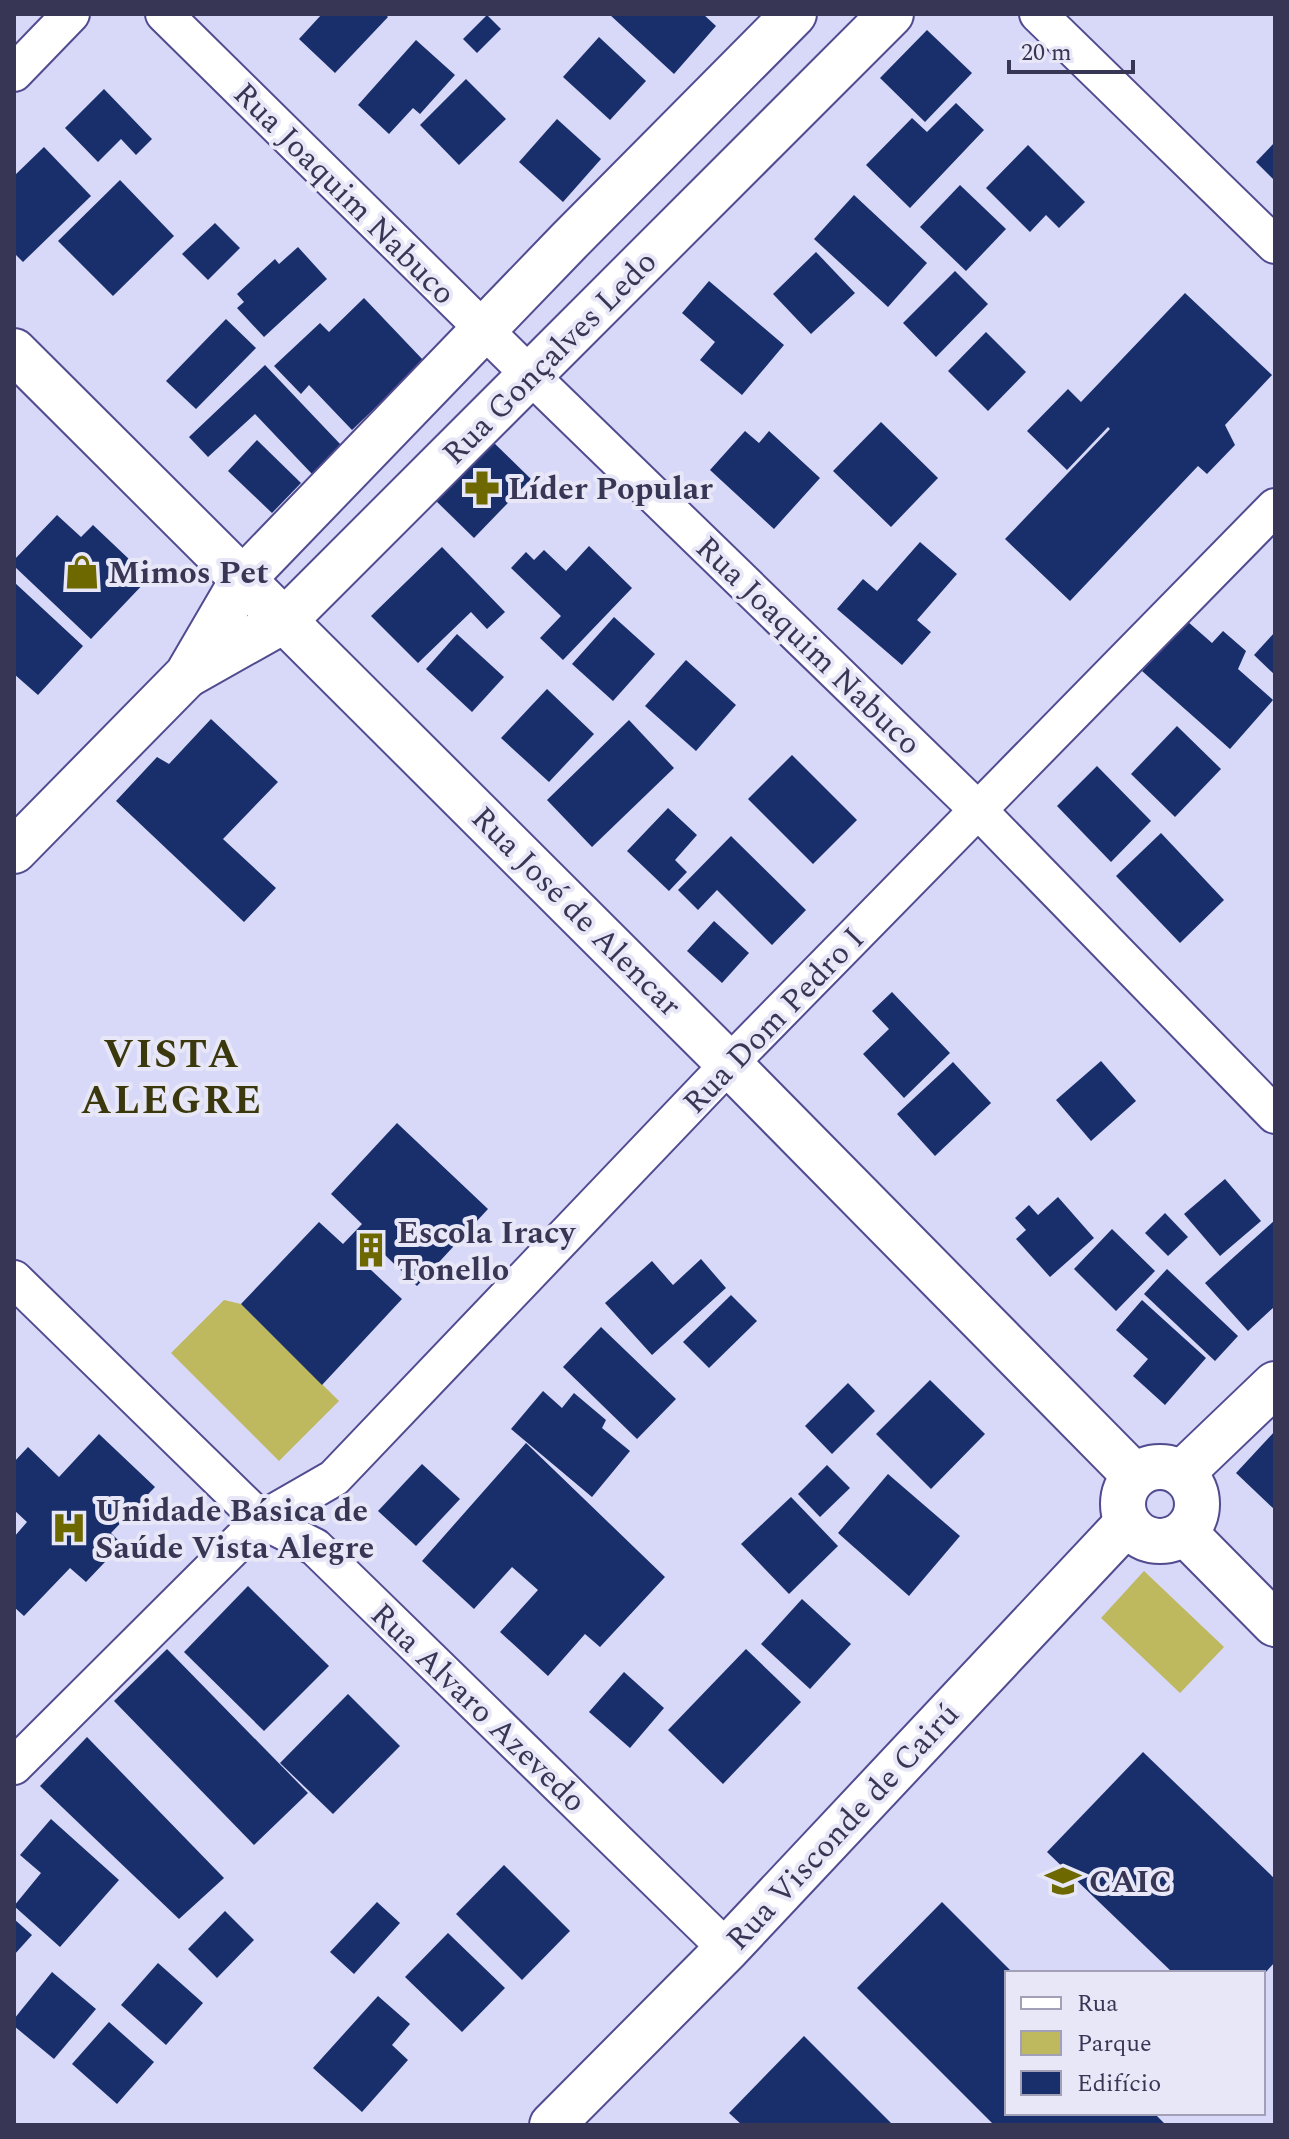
<svg xmlns="http://www.w3.org/2000/svg" width="1289" height="2139" font-family="Spectral,serif">
<style>
.green{fill:#beb85e}
.building{fill:#192f6b}
.lines{fill:none;stroke-linecap:round;stroke-linejoin:round}
.street-casing{stroke:#514b8f;stroke-width:40}
.secondary-casing{stroke:#514b8f;stroke-width:48}
.street{stroke:#fff;stroke-width:36}
.secondary{stroke:#fff;stroke-width:44}
.labels{text-anchor:middle;stroke-width:8;stroke-linejoin:round;paint-order:stroke}
.street-label{font-size:32px;fill:#383655;stroke:#e7e7f7}
.poi-label{font-size:32px;font-weight:bold;fill:#383655;stroke:#e7e7f7;text-anchor:start}
.district-label{font-size:40px;font-weight:bold;letter-spacing:2px;fill:#3b380e;stroke:#e7e7f7}
</style>
<rect width="100%" height="100%" fill="#d8d8f8"/>
<!-- green -->
<g class="green">
<polygon points="224,1300 241,1304 339,1401 279,1461 171,1353"/>
<polygon points="1144,1571 1224,1647 1180,1693 1101,1618"/>
</g>
<!-- building -->
<g class="building">
<polygon points="322,14 385,14 388,17 335,73 299,39"/>
<polygon points="609,14 703,14 716,26 674,74"/>
<polygon points="487,15 501,29 477,53 463,39"/>
<polygon points="927,30 972,73 925,122 880,78"/>
<polygon points="599,37 646,81 610,120 563,77"/>
<polygon points="416,40 455,75 420,114 413,108 389,134 358,105"/>
<polygon points="466,79 506,119 459,165 420,125"/>
<polygon points="104,89 152,139 136,155 121,139 98,162 65,128"/>
<polygon points="956,103 984,130 910,208 866,165 912,118 927,132"/>
<polygon points="557,119 601,159 563,202 519,162"/>
<polygon points="1275,142 1275,181 1256,162"/>
<polygon points="1028,145 1085,202 1059,228 1046,215 1030,232 986,188"/>
<polygon points="44,147 91,196 23,262 14,253 14,176"/>
<polygon points="120,180 174,236 113,296 58,241"/>
<polygon points="960,185 1006,229 966,271 920,227"/>
<polygon points="854,195 927,263 888,307 814,239"/>
<polygon points="215,223 240,248 208,280 182,254"/>
<polygon points="298,247 327,279 264,337 237,308 244,302 237,294 275,259 279,264"/>
<polygon points="816,252 855,293 811,334 773,294"/>
<polygon points="955,271 988,304 936,357 903,323"/>
<polygon points="709,281 784,345 742,395 700,360 715,342 682,313"/>
<polygon points="1185,293 1272,375 1225,425 1235,445 1207,474 1198,466 1070,601 1005,539 1110,429 1108,427 1067,470 1027,431 1068,389 1081,402"/>
<polygon points="364,298 424,361 352,430 309,385 301,394 274,366 320,323 329,332"/>
<polygon points="226,319 256,348 196,409 166,381"/>
<polygon points="986,332 1026,372 988,411 948,371"/>
<polygon points="265,365 342,446 312,474 255,414 208,457 189,437"/>
<polygon points="881,422 938,478 891,527 833,471"/>
<polygon points="745,431 759,443 769,431 820,478 774,529 710,470"/>
<polygon points="490,439 531,479 474,538 432,497"/>
<polygon points="257,440 301,483 272,513 228,471"/>
<polygon points="57,515 81,537 93,525 149,578 91,639 14,566 14,560"/>
<polygon points="920,542 957,574 917,620 931,632 902,665 837,609 863,579 877,591"/>
<polygon points="589,546 632,588 563,660 540,638 561,616 511,568 526,552 534,560 544,550 566,571"/>
<polygon points="442,547 505,612 487,629 471,612 418,663 371,616"/>
<polygon points="14,582 83,646 38,695 14,674"/>
<polygon points="614,617 655,654 613,701 572,664"/>
<polygon points="1187,621 1212,643 1223,631 1246,651 1238,669 1273,700 1230,749 1142,671"/>
<polygon points="1275,632 1275,675 1254,655"/>
<polygon points="457,634 504,677 472,712 426,669"/>
<polygon points="686,660 736,705 696,751 645,706"/>
<polygon points="547,689 594,734 549,782 501,738"/>
<polygon points="211,719 278,782 223,839 276,888 244,922 116,801 157,757 169,764"/>
<polygon points="629,720 674,768 592,847 547,800"/>
<polygon points="1177,726 1221,769 1175,817 1131,774"/>
<polygon points="792,755 857,820 813,864 748,799"/>
<polygon points="1097,766 1151,821 1111,862 1057,806"/>
<polygon points="668,808 697,835 675,860 687,872 669,891 627,851"/>
<polygon points="1161,833 1224,900 1180,943 1116,876"/>
<polygon points="731,836 806,910 772,945 717,890 698,910 678,890"/>
<polygon points="714,921 749,953 722,983 687,951"/>
<polygon points="892,992 950,1053 904,1098 863,1054 889,1029 872,1011"/>
<polygon points="1101,1061 1136,1101 1091,1141 1056,1100"/>
<polygon points="953,1062 991,1103 935,1156 897,1114"/>
<polygon points="397,1123 488,1209 417,1286 385,1255 371,1270 402,1299 322,1385 241,1304 319,1222 343,1244 362,1224 331,1194"/>
<polygon points="1225,1179 1261,1221 1220,1256 1184,1214"/>
<polygon points="1058,1197 1094,1238 1050,1277 1016,1239 1026,1230 1015,1218 1029,1205 1038,1215"/>
<polygon points="1165,1213 1188,1237 1168,1256 1145,1233"/>
<polygon points="1275,1220 1275,1306 1248,1331 1205,1283"/>
<polygon points="1112,1229 1155,1271 1116,1311 1074,1269"/>
<polygon points="701,1259 726,1288 652,1355 605,1303 652,1261 673,1285"/>
<polygon points="1167,1269 1238,1336 1215,1361 1144,1294"/>
<polygon points="731,1295 757,1321 709,1368 683,1342"/>
<polygon points="1142,1300 1206,1358 1165,1405 1133,1376 1148,1359 1116,1330"/>
<polygon points="601,1327 676,1399 637,1439 563,1367"/>
<polygon points="930,1380 985,1434 931,1489 876,1434"/>
<polygon points="848,1383 875,1411 832,1454 805,1426"/>
<polygon points="543,1391 562,1408 574,1393 606,1420 602,1428 630,1451 592,1497 511,1429"/>
<polygon points="1275,1431 1275,1510 1236,1473"/>
<polygon points="99,1434 155,1487 111,1533 122,1544 86,1582 70,1568 24,1616 14,1607 14,1537 27,1522 14,1510 14,1462 28,1447 59,1477"/>
<polygon points="526,1443 665,1577 600,1647 585,1634 548,1676 500,1632 538,1590 512,1567 474,1609 422,1561"/>
<polygon points="422,1464 460,1499 416,1546 378,1511"/>
<polygon points="827,1465 850,1488 820,1517 798,1494"/>
<polygon points="888,1474 960,1536 909,1596 838,1533"/>
<polygon points="791,1497 838,1546 789,1594 741,1544"/>
<polygon points="248,1586 329,1666 264,1731 184,1652"/>
<polygon points="802,1599 851,1644 810,1689 761,1644"/>
<polygon points="167,1649 308,1793 254,1845 114,1701"/>
<polygon points="746,1649 801,1702 723,1784 668,1730"/>
<polygon points="624,1672 664,1708 630,1748 589,1712"/>
<polygon points="348,1694 400,1746 333,1814 280,1763"/>
<polygon points="87,1737 224,1878 179,1919 40,1786"/>
<polygon points="1143,1752 1275,1879 1275,1962 1265,1973 1173,1973 1047,1852"/>
<polygon points="51,1819 119,1880 60,1947 14,1906 41,1873 20,1855"/>
<polygon points="504,1865 570,1931 522,1980 456,1914"/>
<polygon points="377,1902 400,1923 354,1974 330,1952"/>
<polygon points="942,1902 1013,1973 1007,1973 1007,2113 1154,2113 1166,2125 994,2125 857,1988"/>
<polygon points="225,1911 254,1940 217,1978 188,1949"/>
<polygon points="14,1919 32,1935 14,1955"/>
<polygon points="448,1933 505,1988 462,2032 405,1977"/>
<polygon points="158,1963 203,2003 166,2045 121,2005"/>
<polygon points="52,1972 96,2009 54,2059 14,2026 14,2019"/>
<polygon points="378,1996 410,2024 392,2045 408,2060 362,2112 313,2068"/>
<polygon points="109,2022 154,2062 117,2104 72,2064"/>
<polygon points="804,2036 893,2125 742,2125 729,2113"/>
</g>
<g class="lines">
<!-- street casing -->
<g class="street-casing">
<g id="street">
<polyline points="164,14 530,375 978,810 1275,1115"/>
<polyline points="1038,14 1275,245"/>
<polyline points="14,73 71,14"/>
<polyline points="14,1279 261,1520 315,1547 727,1949"/>
<polyline points="14,1766 261,1520 334,1478 729,1064 1275,507"/>
</g>
</g>
<!-- secondary casing -->
<g class="secondary-casing">
<g id="secondary">
<polyline points="14,351 729,1064 1135,1476"/>
<polyline points="189,674 285,620 891,14"/>
<polyline points="14,851 187,675 243,579 569,241 794,14"/>
<circle cx="1160" cy="1504" r="37"/>
<polyline points="1182,1473 1275,1384"/>
<polyline points="1185,1533 1275,1624"/>
<polyline points="552,2125 727,1949 1127,1523"/>
</g>
</g>
<!-- street -->
<use href="#street" class="street"/>
<!-- secondary -->
<use href="#secondary" class="secondary"/>
</g>
<!-- icons -->
<defs>
<g id="pharmacy-bare" transform="scale(2.76)"><path d="M-2-6h4v4h4v4h-4v4h-4v-4h-4v-4h4Z" fill="#6e6800" stroke="#e7e7f7" stroke-width="2.5" paint-order="stroke"/></g>
<g id="shop-bare" transform="scale(2.76)"><path d="M-5-2.5h2.3a2.7 3.5 0 0 1 5.4 0H5L5.5 6h-11ZM-1.5-2.5h3a1.5 2.3 0 0 0-3 0Z" fill="#6e6800" stroke="#e7e7f7" stroke-width="2.5" paint-order="stroke"/></g>
<g id="building-bare" transform="scale(2.76)"><path d="M-4-6H4V6H1V3H-1V6H-4ZM-2.5-4.3h1.7v1.8h-1.7ZM.8-4.3h1.7v1.8H.8ZM-2.5-1h1.7V.8h-1.7ZM.8-1h1.7V.8H.8Z" fill="#6e6800" stroke="#e7e7f7" stroke-width="2.5" paint-order="stroke"/></g>
<g id="hospital-bare" transform="scale(2.76)"><path d="M-5-5h3v3.5h4V-5h3V5h-3V1.5h-4V5h-3Z" fill="#6e6800" stroke="#e7e7f7" stroke-width="2.5" paint-order="stroke"/></g>
<g id="school-bare" transform="scale(2.76)"><path d="M0-5L7-2L0 1L-7-2ZM-4 1L0 2.5L4 1V4Q0 6-4 4Z" fill="#6e6800" stroke="#e7e7f7" stroke-width="2.5" paint-order="stroke"/></g>
</defs>
<g fill-rule="evenodd">
<use href="#pharmacy-bare" x="482" y="488"/>
<use href="#shop-bare" x="82" y="572"/>
<use href="#building-bare" x="371" y="1250"/>
<use href="#hospital-bare" x="69" y="1528"/>
<use href="#school-bare" x="1063" y="1881"/>
</g>
<g class="labels">
<!-- street labels -->
<g class="street-label">
<text transform="translate(345 193) rotate(45)" y="11">Rua Joaquim Nabuco</text>
<text transform="translate(549 357) rotate(-45)" y="11">Rua Gonçalves Ledo</text>
<text transform="translate(809 645) rotate(44)" y="11">Rua Joaquim Nabuco</text>
<text transform="translate(577 911) rotate(45)" y="11">Rua José de Alencar</text>
<text transform="translate(773 1020) rotate(-46)" y="11">Rua Dom Pedro I</text>
<text transform="translate(479 1707) rotate(44)" y="11">Rua Alvaro Azevedo</text>
<text transform="translate(842 1826) rotate(-47)" y="11">Rua Visconde de Cairú</text>
</g>
<!-- poi labels -->
<g class="poi-label">
<text x="508" y="499">Líder Popular</text>
<text x="108" y="583">Mimos Pet</text>
<text x="397" y="1243">Escola Iracy<tspan x="397" dy="37">Tonello</tspan></text>
<text x="95" y="1521">Unidade Básica de<tspan x="95" dy="37">Saúde Vista Alegre</tspan></text>
<text x="1089" y="1892">CAIC</text>
</g>
<!-- district labels -->
<g class="district-label">
<text x="172" y="1067">VISTA<tspan x="172" dy="46">ALEGRE</tspan></text>
</g>
</g>
<!-- border -->
<rect width="1289" height="2139" fill="none" stroke="#383655" stroke-width="32"/>
<!-- legend -->
<rect x="1005" y="1971" width="260" height="144" fill="#e7e7f7" stroke="#a1a0b6" stroke-width="2"/>
<rect x="1021" y="1997" width="40" height="12" fill="#ffffff" stroke="#a1a0b6" stroke-width="2"/>
<text x="1077" y="2011" font-size="24" fill="#383655">Rua</text>
<rect x="1021" y="2031" width="40" height="24" fill="#beb85e" stroke="#a1a0b6" stroke-width="2"/>
<text x="1077" y="2051" font-size="24" fill="#383655">Parque</text>
<rect x="1021" y="2071" width="40" height="24" fill="#192f6b" stroke="#a1a0b6" stroke-width="2"/>
<text x="1077" y="2091" font-size="24" fill="#383655">Edifício</text>
<!-- scale -->
<path d="M1009 60v12h124v-12" fill="none" stroke="#383655" stroke-width="4"/>
<text x="1021" y="60" font-size="24" fill="#383655" stroke="#e7e7f7" stroke-width="6" paint-order="stroke">20 m</text>
</svg>
